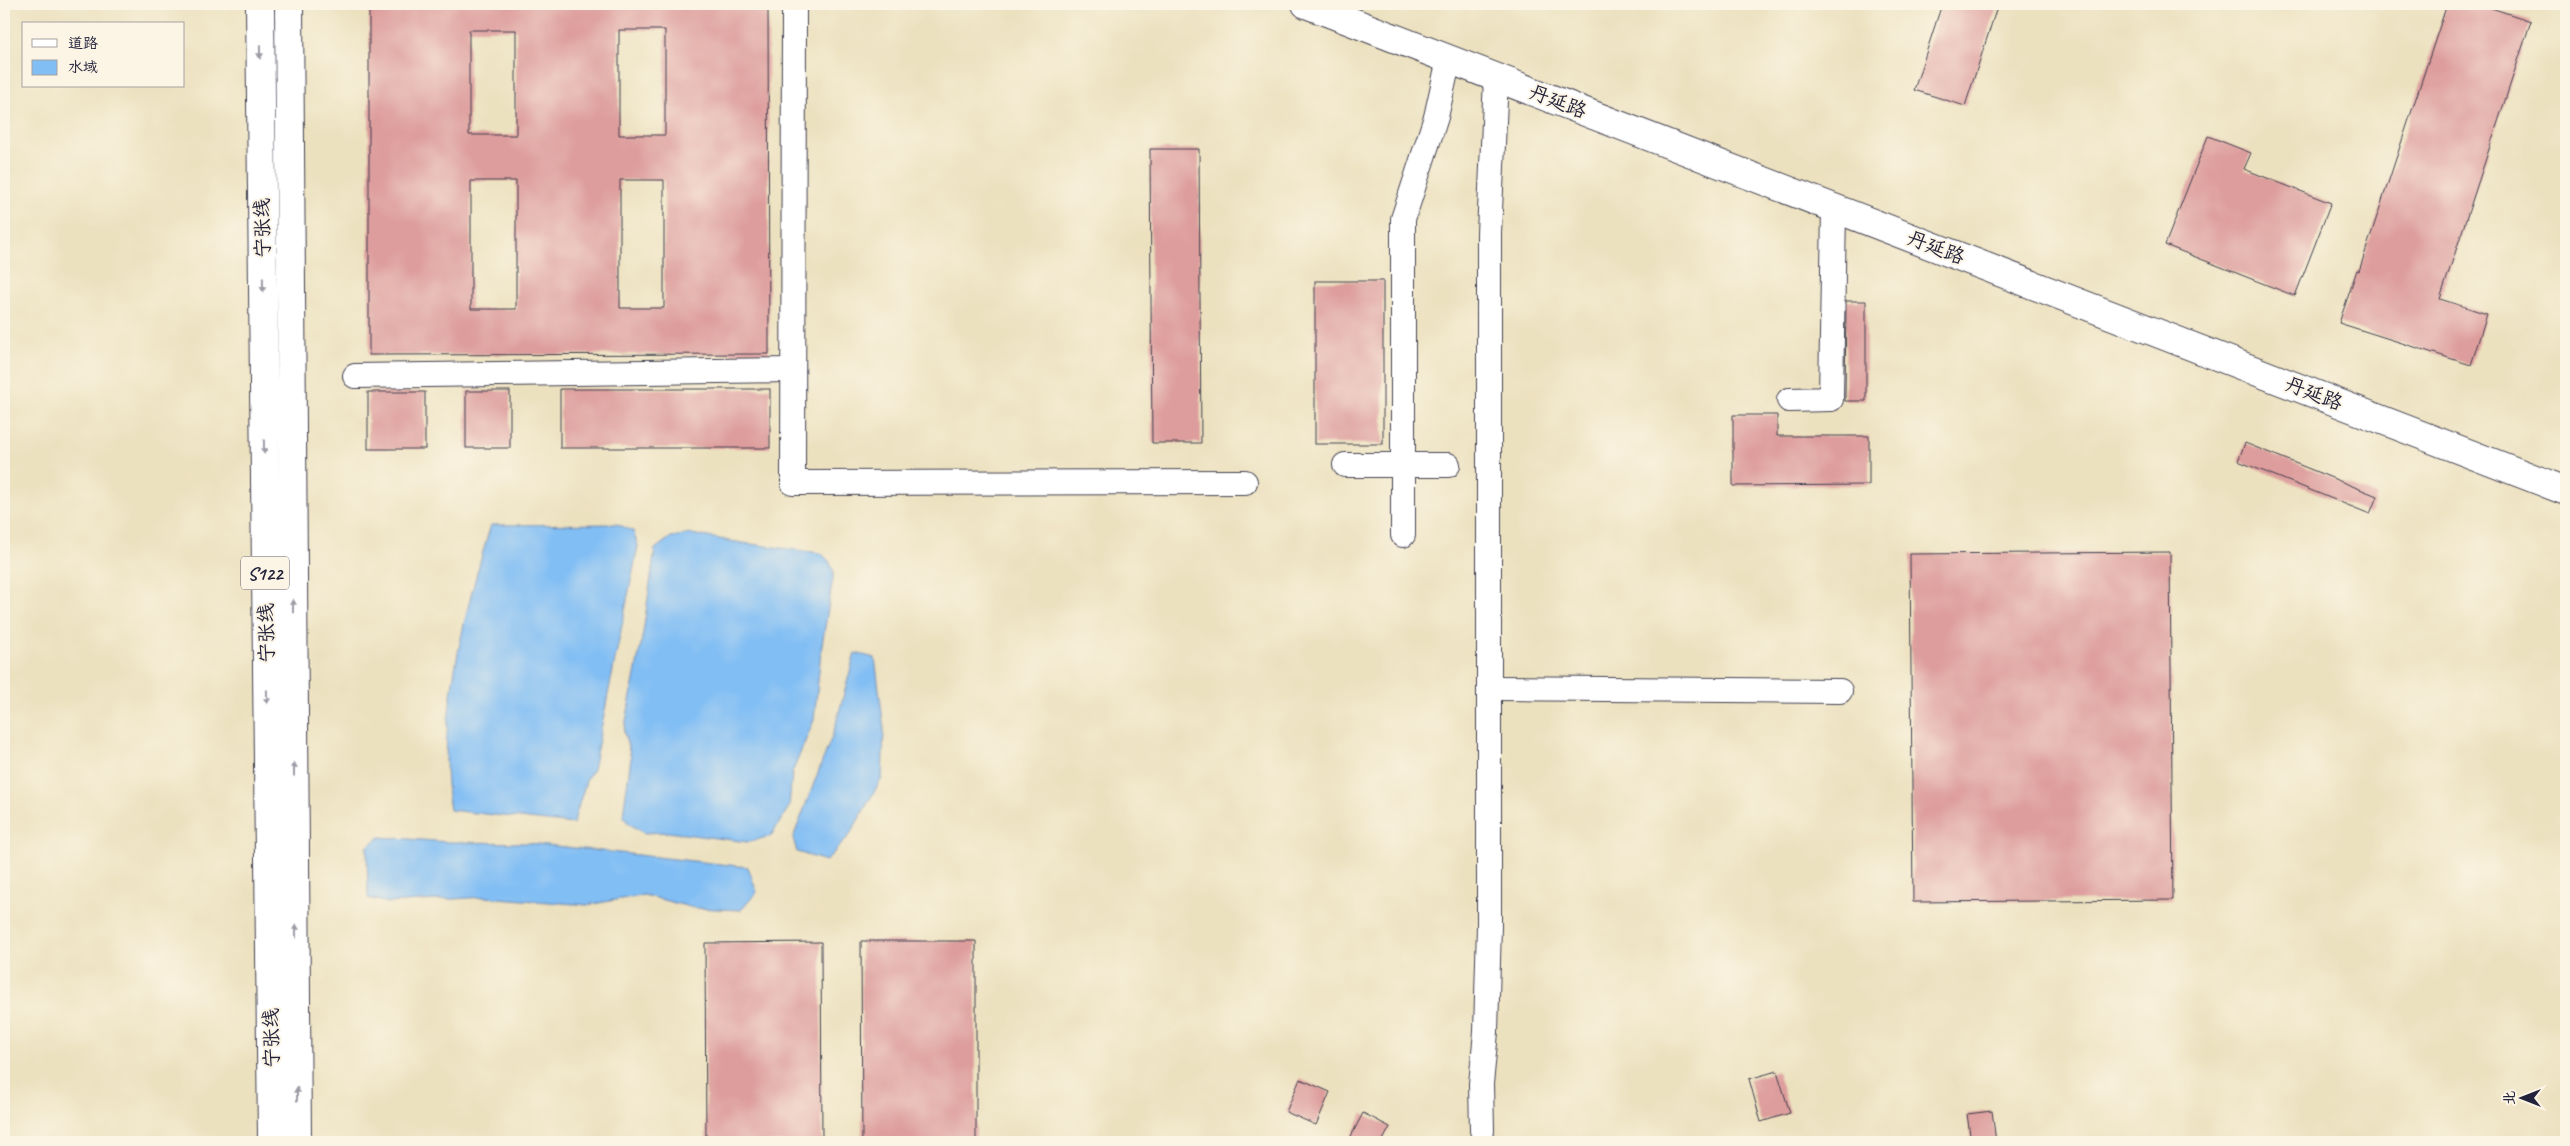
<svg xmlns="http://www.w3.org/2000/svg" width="2570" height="1146" font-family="Caveat,'LXGW WenKai TC',sans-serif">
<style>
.water{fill:#81bef4;stroke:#527098}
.building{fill:#dd9d9c;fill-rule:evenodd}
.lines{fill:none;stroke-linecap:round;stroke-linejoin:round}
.minor-casing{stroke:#403f4f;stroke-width:26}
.major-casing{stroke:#403f4f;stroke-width:30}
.minor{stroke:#fff;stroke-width:24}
.major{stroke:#fff;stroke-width:28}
.oneway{fill:#9c9ca7}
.labels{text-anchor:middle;stroke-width:4;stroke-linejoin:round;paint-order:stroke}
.shield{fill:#fcf5e5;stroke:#63616e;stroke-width:1}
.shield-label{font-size:19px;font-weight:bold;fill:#22223b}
.street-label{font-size:20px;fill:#22223b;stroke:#fcf5e5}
</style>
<rect width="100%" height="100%" fill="#fcf5e5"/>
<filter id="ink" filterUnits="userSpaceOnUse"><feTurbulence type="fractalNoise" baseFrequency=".02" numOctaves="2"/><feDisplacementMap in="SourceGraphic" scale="10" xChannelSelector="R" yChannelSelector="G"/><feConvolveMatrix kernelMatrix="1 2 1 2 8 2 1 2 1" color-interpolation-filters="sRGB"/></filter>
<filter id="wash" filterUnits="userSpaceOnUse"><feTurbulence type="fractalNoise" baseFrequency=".0096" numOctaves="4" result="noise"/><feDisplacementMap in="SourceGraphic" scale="20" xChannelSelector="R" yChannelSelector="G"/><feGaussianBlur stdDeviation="1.12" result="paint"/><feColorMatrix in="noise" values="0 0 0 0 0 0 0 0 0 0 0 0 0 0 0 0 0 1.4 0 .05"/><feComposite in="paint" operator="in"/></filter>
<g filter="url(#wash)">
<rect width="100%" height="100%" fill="#ece1bf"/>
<!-- water -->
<g class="water">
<path d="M617,524L633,531L638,546L593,769L587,778L573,824L450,810C435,726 466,606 491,525Z"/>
<polygon points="691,534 742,543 821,553 829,561 834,572 821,651 814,720 792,773 789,807 771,836 748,842 668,832 644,833 628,823 623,815 631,758 624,732 643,633 655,549 671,537"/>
<polygon points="855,653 875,658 884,729 882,778 849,836 826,861 797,852 793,838 834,731"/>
<polygon points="380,837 449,842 528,843 748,867 757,892 741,910 694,908 644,895 587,905 485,897 388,903 368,898 367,847"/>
</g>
<g id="blocks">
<!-- building -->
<g class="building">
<path d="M369,4H768L769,354L369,355ZM469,30H516V135H469ZM619,30H665V135H619ZM620,180H664V308H620ZM471,181H516V309H471Z"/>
<polygon points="1942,4 1998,4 1965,106 1914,90"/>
<polygon points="2447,4 2479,4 2531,21 2440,299 2487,314 2471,365 2339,323 2357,270 2359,271"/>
<polygon points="2208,136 2251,153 2244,169 2331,203 2295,296 2165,245"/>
<polygon points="1150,149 1199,149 1201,443 1152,443"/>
<rect x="1315" y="281" width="68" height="163"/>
<polygon points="1846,301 1866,301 1866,401 1845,401"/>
<rect x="560" y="389" width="210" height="59"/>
<rect x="466" y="391" width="44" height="57"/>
<rect x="368" y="392" width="57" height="57"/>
<polygon points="1733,415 1777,415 1777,436 1869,436 1869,485 1733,486"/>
<polygon points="2245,443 2377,496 2370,514 2238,461"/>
<polygon points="2170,552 2173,900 1913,902 1910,554"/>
<polygon points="861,941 976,941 976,1142 862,1142"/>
<polygon points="821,942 822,1142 706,1142 705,943"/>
<polygon points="1777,1071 1790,1113 1761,1122 1749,1079"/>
<polygon points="1300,1079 1330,1092 1316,1125 1286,1112"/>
<polygon points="1992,1111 1996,1142 1971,1142 1967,1114"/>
<polygon points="1363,1113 1390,1127 1382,1142 1348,1142"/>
</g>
</g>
</g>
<g filter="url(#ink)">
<use href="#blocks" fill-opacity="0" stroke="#403f4f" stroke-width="1"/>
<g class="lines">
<!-- minor casing -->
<g class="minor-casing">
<g id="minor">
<polyline points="794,4 793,483 1245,482"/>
<polyline points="355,376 793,370"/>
<polyline points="1789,400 1831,399 1834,208"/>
<polyline points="1345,465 1448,465"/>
<polyline points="1403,535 1403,219 1436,117 1449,59"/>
<polyline points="1489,688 1840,691"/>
<polyline points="1482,1130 1481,1084 1486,1032 1489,926 1489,233 1496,78"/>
</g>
</g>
<!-- major casing -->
<g class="major-casing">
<g id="major">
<polyline points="260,4 272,1142"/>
<polyline points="289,4 297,1142"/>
<polyline points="1306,4 2566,491"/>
</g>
</g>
<!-- minor -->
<use href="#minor" class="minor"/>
<!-- major -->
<use href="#major" class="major"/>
</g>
<!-- one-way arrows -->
<defs><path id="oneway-solid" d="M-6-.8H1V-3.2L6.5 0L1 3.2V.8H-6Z" transform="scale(1.25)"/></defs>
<g class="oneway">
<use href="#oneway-solid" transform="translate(260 52) rotate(89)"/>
<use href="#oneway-solid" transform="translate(263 285) rotate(89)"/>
<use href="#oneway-solid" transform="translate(264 447) rotate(89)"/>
<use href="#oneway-solid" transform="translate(293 606) rotate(-90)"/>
<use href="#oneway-solid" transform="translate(267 697) rotate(89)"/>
<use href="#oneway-solid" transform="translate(294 769) rotate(-90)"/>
<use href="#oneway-solid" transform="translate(296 931) rotate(-90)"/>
<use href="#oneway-solid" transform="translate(297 1094) rotate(-90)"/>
</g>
</g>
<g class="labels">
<!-- shield labels -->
<rect class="shield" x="241" y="556.5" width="48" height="33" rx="4"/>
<g class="shield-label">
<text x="265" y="580">S122</text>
</g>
<!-- street labels -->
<g class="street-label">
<text transform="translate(1558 101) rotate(21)" y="7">丹延路</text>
<text transform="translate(262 228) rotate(-91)" y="7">宁张线</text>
<text transform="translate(1936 247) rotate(21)" y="7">丹延路</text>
<text transform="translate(2314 393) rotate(21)" y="7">丹延路</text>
<text transform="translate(266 633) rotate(-91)" y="7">宁张线</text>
<text transform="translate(271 1038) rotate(-91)" y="7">宁张线</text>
</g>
</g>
<!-- margin -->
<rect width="2570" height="1146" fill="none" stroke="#fcf5e5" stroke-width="20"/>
<!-- legend -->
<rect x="22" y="22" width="162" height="65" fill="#fcf5e5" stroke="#a5a1a1"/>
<rect x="32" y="39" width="25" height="8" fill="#ffffff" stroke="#a5a1a1"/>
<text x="68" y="48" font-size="15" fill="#22223b">道路</text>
<rect x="32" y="60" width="25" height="15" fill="#81bef4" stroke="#a5a1a1"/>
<text x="68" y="72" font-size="15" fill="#22223b">水域</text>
<!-- north arrow -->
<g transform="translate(2522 1098) rotate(270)" stroke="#fcf5e5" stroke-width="4" paint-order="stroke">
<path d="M0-4L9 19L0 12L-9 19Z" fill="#22223b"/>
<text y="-8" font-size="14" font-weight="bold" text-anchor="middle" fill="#22223b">北</text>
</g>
</svg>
